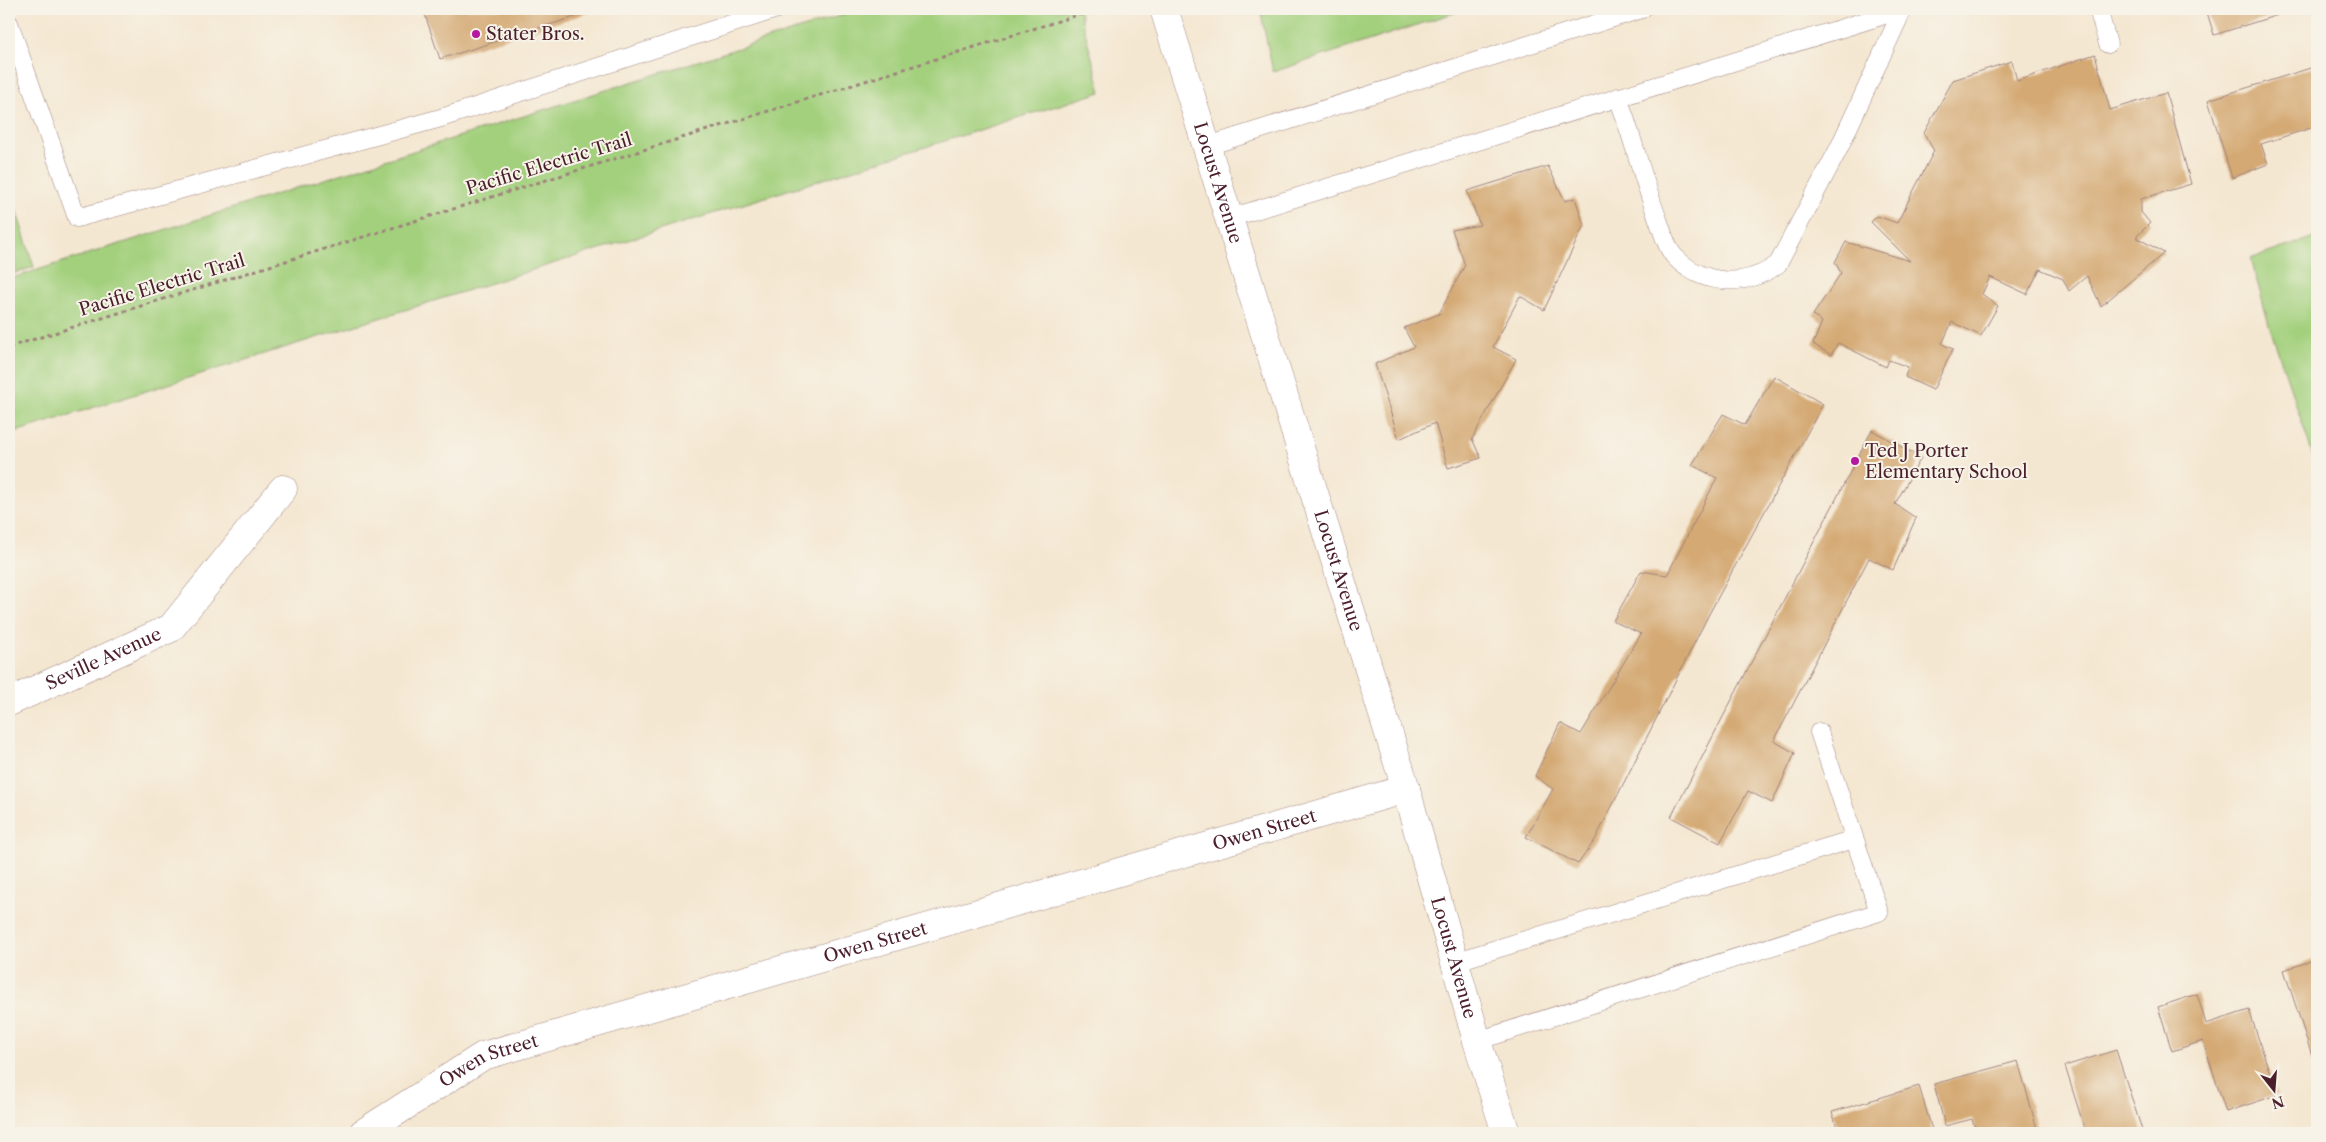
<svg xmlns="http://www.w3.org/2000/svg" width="2326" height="1142" font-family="'Libre Caslon Text',serif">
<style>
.green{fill:#a3d07d;stroke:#767854}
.building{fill:#d4a973}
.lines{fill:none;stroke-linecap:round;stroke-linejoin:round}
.service-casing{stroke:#9f837e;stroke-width:19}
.minor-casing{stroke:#9f837e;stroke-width:29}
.tertiary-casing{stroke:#9f837e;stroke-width:29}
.path{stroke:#9f837e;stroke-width:3;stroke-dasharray:4 4;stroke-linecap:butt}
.service{stroke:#fff;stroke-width:18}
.minor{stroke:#fff;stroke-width:28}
.tertiary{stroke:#fff;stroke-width:28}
.poi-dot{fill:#b5179e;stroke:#f7f3e8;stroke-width:2}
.labels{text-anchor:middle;stroke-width:4;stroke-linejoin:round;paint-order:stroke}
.poi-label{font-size:18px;fill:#4a1f2b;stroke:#f7f3e8;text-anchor:start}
.street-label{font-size:18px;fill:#4a1f2b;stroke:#f7f3e8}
</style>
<rect width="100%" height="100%" fill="#f7f3e8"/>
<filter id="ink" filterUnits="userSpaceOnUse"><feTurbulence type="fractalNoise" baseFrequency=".02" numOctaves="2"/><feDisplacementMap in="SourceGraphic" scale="10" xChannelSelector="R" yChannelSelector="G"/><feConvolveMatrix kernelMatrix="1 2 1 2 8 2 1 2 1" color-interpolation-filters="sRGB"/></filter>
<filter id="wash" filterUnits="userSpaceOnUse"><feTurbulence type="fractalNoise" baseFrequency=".0096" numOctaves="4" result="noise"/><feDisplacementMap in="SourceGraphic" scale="20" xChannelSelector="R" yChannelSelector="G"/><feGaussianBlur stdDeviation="1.12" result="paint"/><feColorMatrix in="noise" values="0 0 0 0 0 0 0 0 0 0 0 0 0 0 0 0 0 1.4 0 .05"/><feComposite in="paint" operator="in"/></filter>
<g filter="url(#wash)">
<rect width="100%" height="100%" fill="#f4e7d1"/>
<!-- green -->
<g class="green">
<polygon points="862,9 1079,9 1101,92 9,434 9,279"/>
<polygon points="1260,9 1466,9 1273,72"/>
<polygon points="9,187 34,267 9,275"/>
<polygon points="2317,236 2317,467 2269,325 2251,259"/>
</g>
<g id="blocks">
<!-- building -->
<g class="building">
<polygon points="423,9 600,9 440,59"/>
<polygon points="2206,9 2297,9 2214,35"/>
<polygon points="2095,54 2110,110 2166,93 2191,184 2141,199 2141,212 2150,223 2136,237 2164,253 2101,306 2087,276 2069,291 2063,279 2040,269 2027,294 1990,277 1982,294 1998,306 1981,336 1952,322 1942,344 1953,349 1933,390 1905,377 1908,367 1889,360 1886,367 1838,343 1831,355 1813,344 1822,322 1813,315 1841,273 1835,262 1846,242 1910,261 1871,222 1877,216 1897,223 1934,151 1924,133 1953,80 2012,61 2017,81"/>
<polygon points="2317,66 2317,126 2261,144 2268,164 2232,178 2208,100"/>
<polygon points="1548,166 1565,201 1575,198 1584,225 1544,310 1520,296 1493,347 1516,359 1472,439 1481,458 1448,468 1435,423 1399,439 1375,364 1414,347 1404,328 1439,314 1465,265 1452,230 1480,225 1467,191"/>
<polygon points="1774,376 1823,404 1709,614 1595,840 1578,864 1526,837 1553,789 1535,776 1560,723 1581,734 1641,634 1613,621 1641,571 1667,575 1717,478 1692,465 1723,414 1745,425"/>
<polygon points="1872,430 1921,458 1895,504 1916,518 1893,570 1869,558 1774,741 1795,753 1772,803 1748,791 1720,843 1671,817"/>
<polygon points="2317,959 2317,1071 2284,970"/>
<polygon points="2197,994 2206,1024 2249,1010 2277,1095 2226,1112 2203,1041 2172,1051 2158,1007"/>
<polygon points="2116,1050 2143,1133 2086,1133 2065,1066"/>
<polygon points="2018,1061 2038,1133 1977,1133 1972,1119 1945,1126 1934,1084"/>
<polygon points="1919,1086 1933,1133 1839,1133 1832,1112"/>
</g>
</g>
</g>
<g filter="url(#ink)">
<use href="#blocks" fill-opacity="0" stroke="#9f837e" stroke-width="1"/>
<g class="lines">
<!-- service casing -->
<g class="service-casing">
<g id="service">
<polyline points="2098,9 2108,44"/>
<polyline points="9,23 77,218 441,118 777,9"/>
<path d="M1618,97C1633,139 1644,183 1660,225C1663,234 1667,248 1674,256C1702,286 1746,288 1778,264L1838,150L1903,9"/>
<polyline points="1208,146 1642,9"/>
<polyline points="1230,218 1904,9"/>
<polyline points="1454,962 1854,839"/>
<polyline points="1477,1041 1879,912 1819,732"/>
</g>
</g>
<!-- minor casing -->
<g class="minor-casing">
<g id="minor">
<path id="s1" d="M9,702L171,628L283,489"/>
<path id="s2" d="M363,1133L483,1056L1406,789"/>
</g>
</g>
<!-- tertiary casing -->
<g class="tertiary-casing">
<g id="tertiary">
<path id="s3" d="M1164,9L1406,789L1477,1041L1506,1133"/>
</g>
</g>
<!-- path -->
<polyline class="path" points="9,347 1097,9"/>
<!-- service -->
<use href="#service" class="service"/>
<!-- minor -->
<use href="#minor" class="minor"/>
<!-- tertiary -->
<use href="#tertiary" class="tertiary"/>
</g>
</g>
<!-- markers -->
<g class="poi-dot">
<circle cx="476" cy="34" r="5"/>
<circle cx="1855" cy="461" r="5"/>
</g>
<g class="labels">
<!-- poi labels -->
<g class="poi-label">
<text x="486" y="40">Stater Bros.</text>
<text x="1865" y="457">Ted J Porter<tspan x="1865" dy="21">Elementary School</tspan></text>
</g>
<!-- street labels -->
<g class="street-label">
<text transform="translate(549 164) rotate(-17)" y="6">Pacific Electric Trail</text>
<text dy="6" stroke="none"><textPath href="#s3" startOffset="182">Locust Avenue</textPath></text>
<text transform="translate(162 285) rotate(-17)" y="6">Pacific Electric Trail</text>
<text dy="6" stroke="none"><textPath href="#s3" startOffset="588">Locust Avenue</textPath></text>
<text dy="6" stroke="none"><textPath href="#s1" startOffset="104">Seville Avenue</textPath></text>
<text dy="6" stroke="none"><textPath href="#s2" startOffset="956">Owen Street</textPath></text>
<text dy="6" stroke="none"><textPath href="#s2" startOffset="551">Owen Street</textPath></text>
<text dy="6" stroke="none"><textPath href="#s3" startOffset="992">Locust Avenue</textPath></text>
<text dy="6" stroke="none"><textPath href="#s2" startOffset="146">Owen Street</textPath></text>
</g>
</g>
<!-- margin -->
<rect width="2326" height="1142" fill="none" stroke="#f7f3e8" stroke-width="30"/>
<!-- north arrow -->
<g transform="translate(2274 1090) rotate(163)" stroke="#f7f3e8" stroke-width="4" paint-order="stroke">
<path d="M0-4L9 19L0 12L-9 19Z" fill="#4a1f2b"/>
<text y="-8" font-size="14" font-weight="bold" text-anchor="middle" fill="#4a1f2b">N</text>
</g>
</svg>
